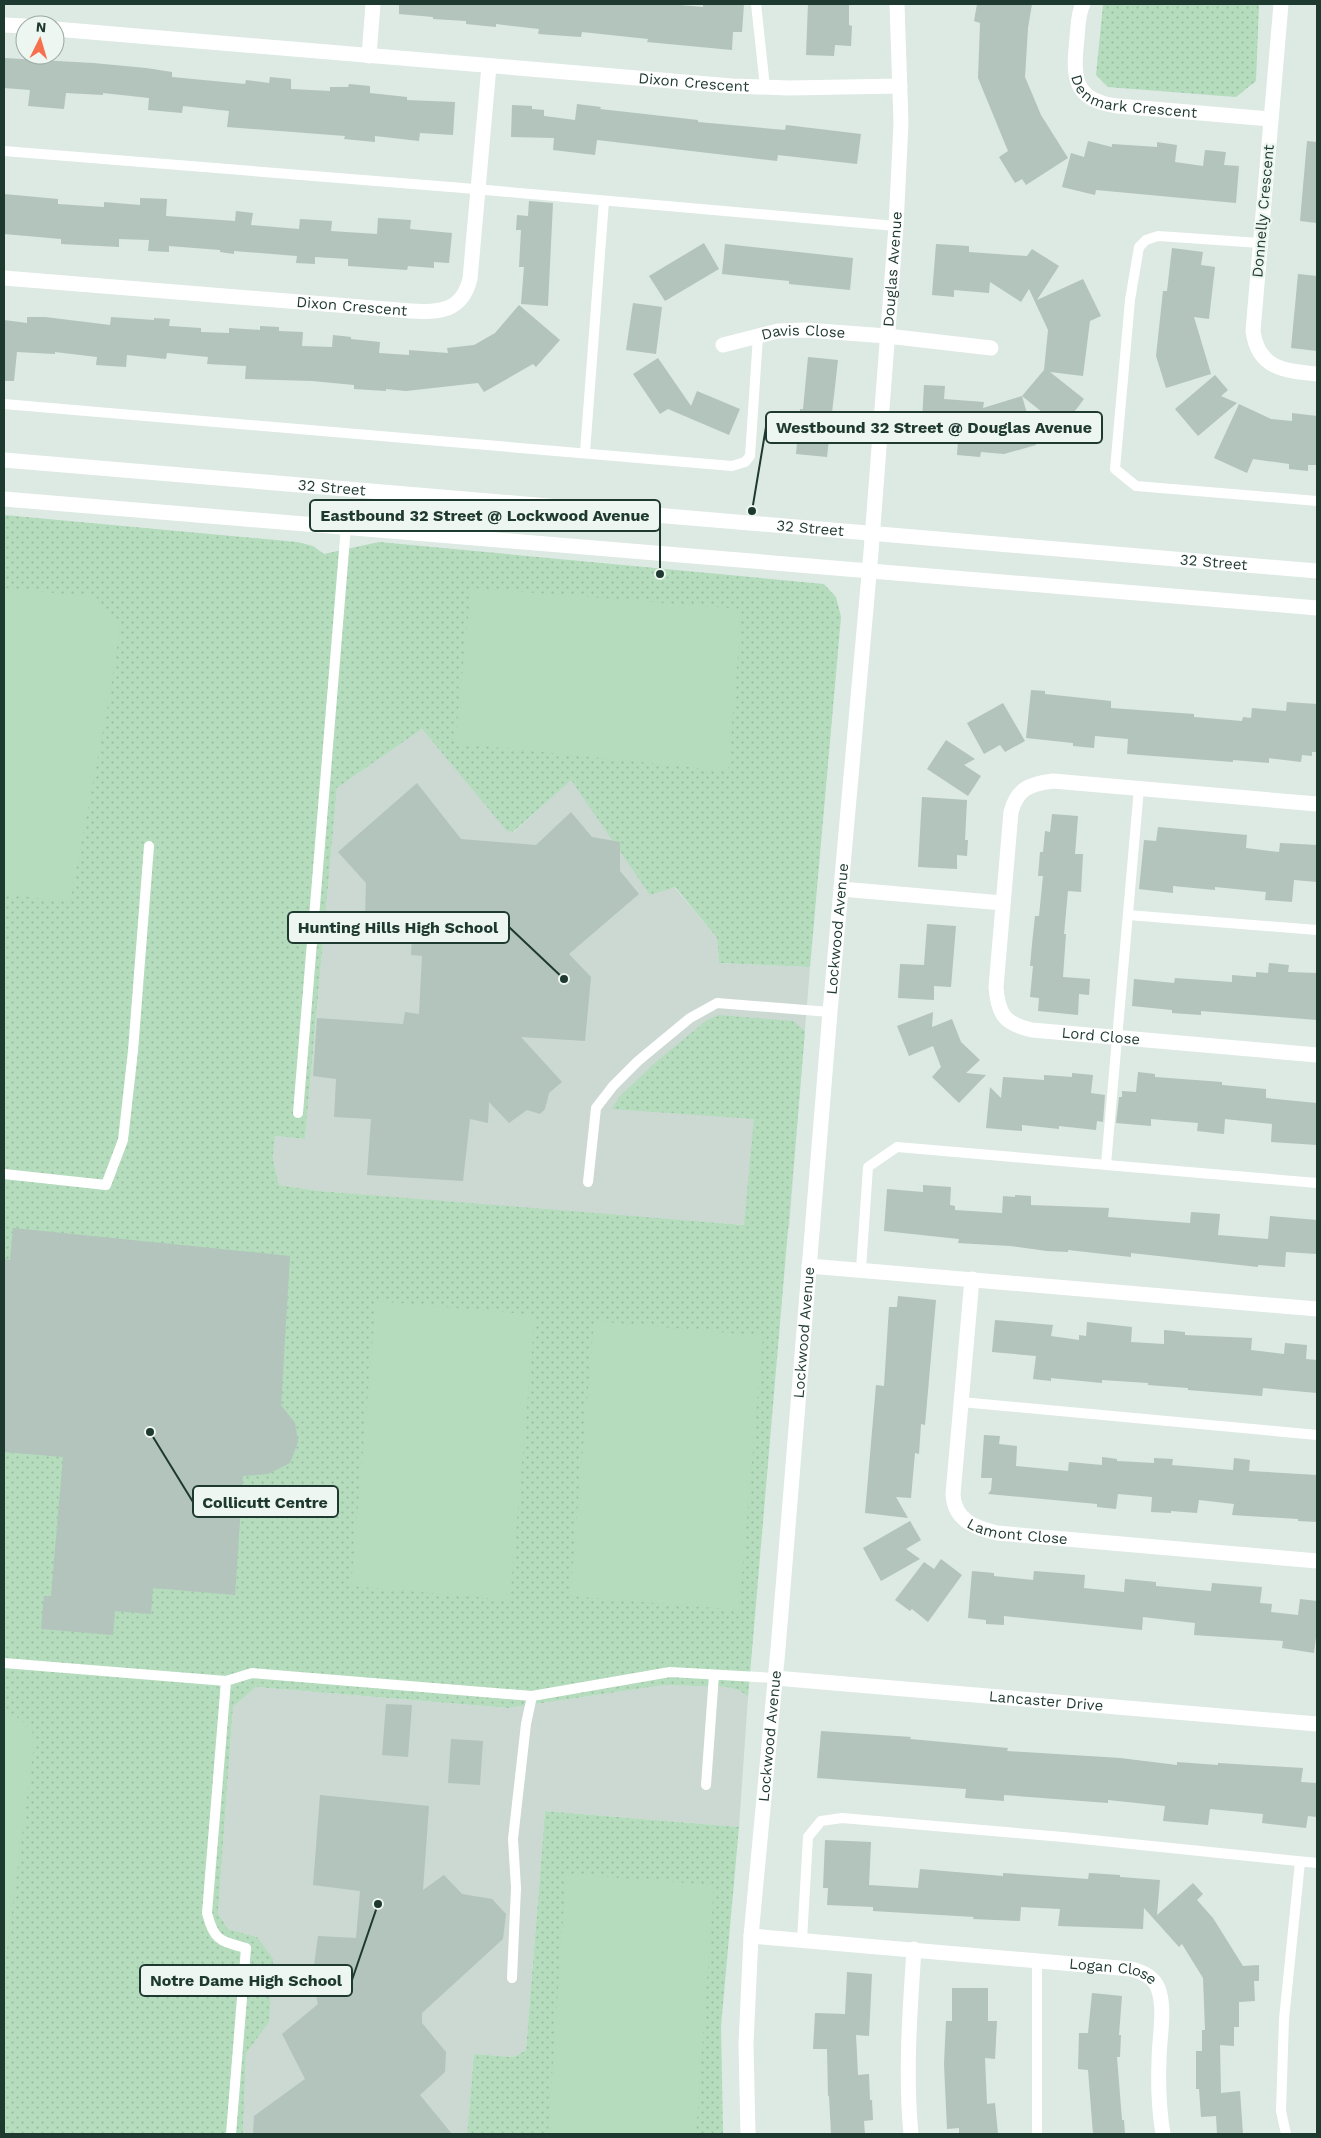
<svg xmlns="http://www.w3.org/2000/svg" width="1321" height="2138" font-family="'Work Sans',sans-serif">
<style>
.built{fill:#cbd9d2}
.park{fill:url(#park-dots)}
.pitch{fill:#b4dcbd}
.building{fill:#b2c4bc}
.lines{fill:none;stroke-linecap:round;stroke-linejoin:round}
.service{stroke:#fff;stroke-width:10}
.minor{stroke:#fff;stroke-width:15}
.tertiary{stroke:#fff;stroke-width:15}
.labels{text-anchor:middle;stroke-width:4.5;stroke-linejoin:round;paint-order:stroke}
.street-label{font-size:15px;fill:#1e3930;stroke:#edf6f1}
.leader{fill:none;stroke:#1e3930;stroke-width:2}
.callout-dot{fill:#1e3930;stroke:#edf6f1;stroke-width:2}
.callout{fill:#edf6f1;stroke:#1e3930;stroke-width:2}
.callout-label{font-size:16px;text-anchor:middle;font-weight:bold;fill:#1e3930}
</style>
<defs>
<pattern id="park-dots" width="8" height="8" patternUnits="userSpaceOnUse" patternTransform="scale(1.25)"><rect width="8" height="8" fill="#b4dcbd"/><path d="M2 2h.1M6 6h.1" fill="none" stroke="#9abea3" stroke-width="1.8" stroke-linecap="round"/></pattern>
</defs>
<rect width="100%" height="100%" fill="#dde9e3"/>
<!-- built -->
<g class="built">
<polygon points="422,729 508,831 514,832 571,779 650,894 674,887 717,938 719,963 810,967 789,1228 565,1212 319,1191 279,1185 273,1159 275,1136 305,1139 337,788"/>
<polygon points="665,1685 726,1687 739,1690 748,1697 739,1827 545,1811 526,2050 514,2057 474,2054 467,2134 243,2134 246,2054 269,2022 257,1937 228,1929 218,1913 233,1707 256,1687 508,1708"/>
</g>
<!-- park -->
<g class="park">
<polygon points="1109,4 1259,4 1256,81 1236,97 1108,87 1096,75 1103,5"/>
<polygon points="4,515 297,542 313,546 324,554 379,542 824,584 836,597 841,617 810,967 719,963 717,938 675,887 650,895 571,780 513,832 507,831 422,729 337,788 305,1139 275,1136 273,1159 279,1185 319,1191 744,1225 754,1119 612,1109 619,1097 656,1062 707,1020 719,1015 793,1021 805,1031 748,1697 739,1690 726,1687 665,1685 508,1708 256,1687 233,1707 218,1913 228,1929 257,1937 273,1959 269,2022 246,2054 243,2134 4,2134"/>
<polygon points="545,1811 739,1827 721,2026 723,2134 467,2134 474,2054 514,2057 526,2050"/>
</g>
<!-- pitch -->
<g class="pitch">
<polygon points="4,588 96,597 120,629 108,705 70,902 4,894"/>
<polygon points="471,588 742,609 728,771 455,743"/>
<polygon points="376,1301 535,1315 510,1600 351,1586"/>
<polygon points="594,1321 763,1336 739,1610 570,1596"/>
<polygon points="4,1707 32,1729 34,1745 5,1964"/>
<polygon points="566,1874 714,1885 696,2134 548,2134"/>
</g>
<!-- building -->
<g class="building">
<polygon points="399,4 669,4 703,7 703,4 744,4 742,32 733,32 732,50 647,42 648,39 582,32 581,37 538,34 539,29 496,24 496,27 466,24 466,21 433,19 433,17 399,14"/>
<polygon points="808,4 849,4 849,25 852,26 851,46 835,45 834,56 806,55"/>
<polygon points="977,4 1032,4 1028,28 1025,77 1041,115 1068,158 1026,185 1022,179 1015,183 999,157 1008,151 978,78 980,23 974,21"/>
<polygon points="4,58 93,63 146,68 172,72 172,77 245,84 246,80 269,83 270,77 291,79 291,89 330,91 330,87 348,87 349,84 370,86 370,93 407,97 407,100 455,102 453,135 420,133 419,141 375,136 375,142 344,139 345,136 227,127 229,111 183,106 182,113 148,110 149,98 103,93 103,95 66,93 64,109 28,106 30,90 4,88"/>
<polygon points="577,104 601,107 600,109 698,120 698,122 785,130 786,125 861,134 857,164 778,155 777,161 597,140 595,155 553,150 554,138 511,137 512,105 532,106 532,109 544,110 544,116 575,120"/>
<polygon points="1088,141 1112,147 1112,144 1157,147 1157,142 1177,145 1175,162 1203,166 1205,150 1226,152 1224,165 1239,166 1236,203 1096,190 1095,195 1062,187 1071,153 1084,157"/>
<polygon points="1307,141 1317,142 1317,223 1300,221"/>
<polygon points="4,194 58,199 58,204 104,207 104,202 140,205 140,198 167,199 166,216 235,221 236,211 253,213 251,225 299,229 300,219 332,221 331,231 377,234 378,218 411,220 410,229 452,233 449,263 434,262 434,268 408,266 407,270 348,266 348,259 315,257 315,264 296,263 297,256 234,251 234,254 220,252 220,250 169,246 169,252 148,251 149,240 119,239 119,247 61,244 61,239 4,234"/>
<polygon points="529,201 553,203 548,306 521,304 524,267 519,267 521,230 516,230 517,215 528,216"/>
<polygon points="704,243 719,269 665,301 649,276"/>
<polygon points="725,244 853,258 850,290 789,284 789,281 722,274"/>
<polygon points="936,244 969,246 969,252 1027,256 1032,249 1059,266 1037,300 1083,279 1101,316 1090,321 1083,376 1050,372 1084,399 1062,428 1022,396 1044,370 1048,330 1029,289 1021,302 990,282 989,293 954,290 954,297 932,295"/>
<polygon points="1172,248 1203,252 1201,265 1215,267 1209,319 1194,317 1211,374 1166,388 1156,356 1163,291 1167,291"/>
<polygon points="1298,274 1317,276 1317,351 1291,348"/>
<polygon points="633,303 662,307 656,354 626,350"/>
<polygon points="519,305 560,340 536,367 533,364 484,392 478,383 406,391 386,389 386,391 354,389 354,385 312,381 245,379 246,366 207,364 208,357 167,353 166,359 127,355 126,367 96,365 97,357 55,352 55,354 17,352 14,381 4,381 4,320 27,323 27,317 45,317 110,325 111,317 154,320 154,318 170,319 169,326 201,328 201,332 229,333 229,328 260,330 260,326 279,327 279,331 303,332 302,346 332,347 333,335 351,337 351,339 380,342 379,353 409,355 409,350 448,353 447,348 474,345 495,333"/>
<polygon points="808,357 838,360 827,457 796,454 800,409 803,409"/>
<polygon points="658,358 691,406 697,391 740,409 729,435 668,409 660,414 633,374"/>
<polygon points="1215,375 1228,390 1221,396 1237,403 1198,436 1175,409"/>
<polygon points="924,385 945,386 944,399 984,402 983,408 1022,396 1036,445 1004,454 981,452 980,457 957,455 958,441 921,438"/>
<polygon points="1239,404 1271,419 1292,421 1292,413 1317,416 1317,465 1308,465 1308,471 1289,469 1289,464 1253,459 1247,473 1214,458"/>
<polygon points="1031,690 1045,691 1045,694 1111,701 1111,708 1194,714 1194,717 1242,721 1243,717 1251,718 1252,708 1286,711 1287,702 1317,704 1317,752 1312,752 1312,756 1302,755 1301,762 1269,758 1269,763 1233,760 1233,762 1127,754 1128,739 1095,736 1094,748 1073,746 1073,743 1026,738"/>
<polygon points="1003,703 1025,741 1005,752 1000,745 984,754 967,723"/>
<polygon points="946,740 975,759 964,765 981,776 968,796 927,769"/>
<polygon points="417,783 461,839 536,845 571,812 592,837 620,842 620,871 639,894 569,954 591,977 585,1041 521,1037 562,1082 549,1093 545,1109 540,1114 527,1110 509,1123 489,1102 488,1123 470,1119 463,1181 367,1175 371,1119 334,1117 336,1079 313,1076 317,1018 403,1024 405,1012 419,1014 422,956 411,955 412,935 396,942 390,920 365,918 366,883 338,852"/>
<polygon points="922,797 967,800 965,840 968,840 967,856 957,855 957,869 918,867"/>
<polygon points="1052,814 1078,816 1075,854 1083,854 1081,892 1068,891 1064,934 1066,934 1063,977 1090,979 1089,995 1079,994 1078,1015 1038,1011 1039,998 1030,997 1033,966 1030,966 1032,944 1035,916 1039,916 1043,876 1038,876 1040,852 1043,852 1045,831 1050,832"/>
<polygon points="1158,827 1247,835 1246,848 1279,852 1280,843 1317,845 1317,882 1294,880 1292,902 1265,900 1266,892 1215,887 1215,890 1173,886 1173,893 1139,889 1144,840 1156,841"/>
<polygon points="927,924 956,926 951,987 934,986 934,1000 898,998 900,964 924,965"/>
<polygon points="1269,963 1289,965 1288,972 1317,973 1317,1020 1201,1011 1201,1015 1172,1013 1172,1010 1132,1006 1134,979 1174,983 1175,978 1232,982 1232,975 1256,977 1256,972 1268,973"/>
<polygon points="933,1012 932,1027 952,1019 961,1042 980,1060 966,1073 986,1075 959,1103 932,1077 941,1067 933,1046 909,1056 897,1026"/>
<polygon points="1138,1072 1155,1074 1155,1077 1222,1082 1222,1085 1266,1089 1266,1098 1317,1103 1317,1145 1271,1142 1272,1124 1225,1119 1224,1134 1197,1131 1198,1123 1151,1119 1151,1126 1116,1123 1119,1097 1122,1097 1122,1091 1136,1092"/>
<polygon points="1072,1073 1093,1075 1091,1093 1105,1095 1103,1122 1097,1121 1096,1130 1059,1126 1059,1129 1022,1125 1022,1131 986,1128 990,1087 1001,1098 1003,1077 1044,1080 1044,1075 1072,1077"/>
<polygon points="923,1185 951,1187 950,1205 955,1206 955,1210 1002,1213 1003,1196 1015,1197 1015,1195 1031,1196 1031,1205 1109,1208 1108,1217 1190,1223 1191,1212 1220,1214 1218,1235 1268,1239 1270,1216 1317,1220 1317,1254 1286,1252 1285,1267 1258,1265 1258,1267 1131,1253 1131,1257 1068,1250 1068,1252 1047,1251 1010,1246 958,1243 959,1239 884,1231 887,1189 923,1192"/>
<polygon points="13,1228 290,1256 281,1405 295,1423 298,1442 290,1463 268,1474 243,1476 235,1595 153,1588 151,1614 115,1611 113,1635 41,1629 44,1596 51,1596 63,1457 4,1452 4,1259 10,1260"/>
<polygon points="898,1296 936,1300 925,1425 921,1424 919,1454 915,1453 911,1498 896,1497 908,1518 865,1513 876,1385 884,1386 889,1307 897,1307"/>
<polygon points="995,1320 1053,1325 1051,1336 1079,1340 1079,1335 1086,1336 1087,1322 1132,1327 1131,1342 1164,1344 1164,1330 1185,1332 1185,1335 1252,1338 1251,1350 1284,1354 1285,1343 1307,1345 1306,1359 1317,1360 1317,1393 1263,1388 1262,1396 1188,1390 1188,1388 1148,1385 1148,1383 1102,1380 1102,1383 1051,1378 1051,1381 1033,1379 1036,1356 992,1352"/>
<polygon points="984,1435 1000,1436 999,1444 1017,1446 1016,1466 1068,1471 1069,1462 1102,1465 1102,1457 1117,1459 1117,1461 1154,1463 1154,1458 1173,1459 1172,1465 1233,1470 1234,1458 1250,1460 1249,1471 1317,1475 1317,1522 1298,1521 1298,1519 1232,1515 1234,1504 1199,1500 1197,1513 1171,1511 1171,1513 1151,1512 1152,1497 1118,1494 1116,1509 1097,1507 1097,1504 988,1494 991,1490 992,1478 981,1478"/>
<polygon points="910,1521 921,1540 906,1549 920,1559 881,1581 863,1548"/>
<polygon points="941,1559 962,1575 928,1622 912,1609 910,1611 895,1600 924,1562 934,1569"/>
<polygon points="972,1571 994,1573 994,1576 1033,1580 1034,1571 1085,1575 1084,1588 1124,1592 1125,1579 1156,1582 1156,1586 1211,1591 1212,1583 1262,1587 1260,1603 1272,1604 1271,1612 1298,1615 1300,1599 1317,1601 1317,1629 1314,1653 1282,1648 1283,1641 1194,1635 1195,1623 1143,1617 1142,1630 1004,1616 1004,1625 986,1624 986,1620 968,1618"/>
<polygon points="386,1704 412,1705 408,1757 382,1755"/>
<polygon points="821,1731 911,1737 910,1739 1008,1748 1007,1751 1120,1758 1177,1765 1177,1762 1218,1765 1218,1763 1303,1768 1301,1782 1317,1783 1317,1817 1308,1816 1306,1828 1262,1823 1263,1814 1210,1809 1208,1825 1163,1821 1165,1806 1108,1800 1108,1803 1004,1795 1004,1801 965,1798 966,1789 817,1778"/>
<polygon points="451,1739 483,1741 480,1785 448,1783"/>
<polygon points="320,1795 429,1806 423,1890 444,1875 462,1894 492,1899 506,1914 503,1939 422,2013 422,2023 446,2052 445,2072 420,2095 452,2134 253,2134 254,2116 305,2079 282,2034 318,2004 312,1980 318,1936 356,1938 360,1891 313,1885"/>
<polygon points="825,1840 871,1842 869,1885 918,1888 920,1869 1003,1876 1003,1873 1088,1879 1089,1873 1120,1875 1120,1877 1160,1880 1157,1915 1193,1883 1203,1894 1197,1900 1213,1918 1243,1966 1259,1965 1259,1981 1254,1981 1255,2001 1239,2002 1239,2027 1234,2027 1234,2046 1220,2045 1221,2093 1240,2091 1243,2134 1217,2134 1216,2116 1201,2117 1199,2089 1196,2089 1196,2051 1202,2051 1202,2030 1205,2030 1203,1978 1182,1944 1179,1947 1144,1908 1143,1929 1058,1926 1060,1909 1021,1907 1020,1921 973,1919 974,1917 873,1911 873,1907 827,1905 828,1888 823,1888"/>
<polygon points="847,1972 872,1974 869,2036 856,2035 858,2075 869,2074 870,2100 872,2100 873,2120 864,2121 865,2134 831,2134 829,2096 828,2096 827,2049 813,2049 815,2013 845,2014"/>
<polygon points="952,1988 988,1988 988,2021 997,2021 995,2059 985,2058 987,2104 995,2103 998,2134 959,2134 959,2128 947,2129 944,2064 946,2021 952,2021"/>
<polygon points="1092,1993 1122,1996 1119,2035 1121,2035 1120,2057 1117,2057 1122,2120 1124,2120 1125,2134 1093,2134 1088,2070 1078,2069 1079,2033 1088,2033"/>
</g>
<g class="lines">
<!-- service -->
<g class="service">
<polyline points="756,4 765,87"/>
<polyline points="4,151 463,188 896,226"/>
<polyline points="1260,243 1158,236 1146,240 1139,247 1130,300 1115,469 1136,486 1317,501"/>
<polyline points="4,404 732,466 745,462 750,456 758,336"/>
<polyline points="585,452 604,201"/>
<polyline points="1128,915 1317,930"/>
<polyline points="298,1113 346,526"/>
<polyline points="1106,1164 1139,788"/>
<polyline points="4,1174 106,1185 123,1140 133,1051 149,846"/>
<polyline points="588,1182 596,1108 613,1086 638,1061 690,1018 717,1003 830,1012"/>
<polyline points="861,1269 868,1167 897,1147 1317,1183"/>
<polyline points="961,1402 1317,1435"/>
<polyline points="4,1663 226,1681"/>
<polyline points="706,1785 714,1675"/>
<polyline points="802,1940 808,1837 821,1821 842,1818 1063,1837 1317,1863"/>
<polyline points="1037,1960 1037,2134"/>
<polyline points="512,1978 516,1888 513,1839 526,1724 532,1696"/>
<path d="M231,2134L246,1948C220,1941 214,1941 207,1913L226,1681L252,1673L532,1696L670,1672L775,1678"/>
<polyline points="1286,2134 1281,2111 1284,2019 1300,1862"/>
</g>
<!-- minor -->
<g class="minor">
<path id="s1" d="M1083,4C1078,13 1078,27 1077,38C1073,76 1072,101 1118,106L1270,119"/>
<path d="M1281,4L1253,331C1258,369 1285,371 1317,374"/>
<polyline points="4,25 25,26"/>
<path id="s2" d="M55,29L732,86L789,88L900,86"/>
<polyline points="369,56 373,4"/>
<path id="s3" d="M4,278L411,311C440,313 462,311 470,279L489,66"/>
<path id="s4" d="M723,345L778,331L806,330L887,336L991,348"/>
<path id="s5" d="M1317,804L1053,781C1029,784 1017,789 1011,812L996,987C998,1015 1005,1024 1032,1030L1317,1055"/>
<polyline points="841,889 1003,903"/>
<polyline points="809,1266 1317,1309"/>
<path id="s6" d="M972,1279L953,1494C954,1520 975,1528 997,1533L1317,1561"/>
<path id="s7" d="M751,1936L1131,1969C1142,1972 1153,1976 1158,1988C1166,2009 1159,2038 1159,2061C1158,2085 1159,2110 1163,2134"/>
<path d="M911,2134C905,2072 910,2011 914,1949"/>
</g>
<!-- tertiary -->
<g class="tertiary">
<path id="s8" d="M4,460L1317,571"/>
<polyline points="4,499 1317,608"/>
<path id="s9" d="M775,1678L1317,1724"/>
<path id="s10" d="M748,2134L746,2044L751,1936L778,1649L830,1012L871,552L896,226L901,123L897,4"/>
</g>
</g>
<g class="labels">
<!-- street labels -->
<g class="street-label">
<text dy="5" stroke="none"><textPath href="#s2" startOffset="641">Dixon Crescent</textPath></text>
<text dy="5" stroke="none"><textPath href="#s1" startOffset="140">Denmark Crescent</textPath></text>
<text transform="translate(1263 211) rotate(-85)" y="5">Donnelly Crescent</text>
<text dy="5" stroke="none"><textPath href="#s10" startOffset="1871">Douglas Avenue</textPath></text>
<text dy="5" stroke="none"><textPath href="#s3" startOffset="349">Dixon Crescent</textPath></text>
<text dy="5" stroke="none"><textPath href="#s4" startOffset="82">Davis Close</textPath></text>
<text dy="5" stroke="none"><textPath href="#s8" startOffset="329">32 Street</textPath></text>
<text dy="5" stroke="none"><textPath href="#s8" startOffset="809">32 Street</textPath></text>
<text dy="5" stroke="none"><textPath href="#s8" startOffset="1214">32 Street</textPath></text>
<text dy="5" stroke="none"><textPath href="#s10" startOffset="1209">Lockwood Avenue</textPath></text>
<text dy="5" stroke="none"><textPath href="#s5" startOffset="629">Lord Close</textPath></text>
<text dy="5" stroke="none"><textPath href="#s10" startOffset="804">Lockwood Avenue</textPath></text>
<text dy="5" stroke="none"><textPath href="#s6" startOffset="300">Lamont Close</textPath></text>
<text dy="5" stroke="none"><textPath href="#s9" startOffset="272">Lancaster Drive</textPath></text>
<text dy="5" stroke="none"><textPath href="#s10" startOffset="399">Lockwood Avenue</textPath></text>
<text dy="5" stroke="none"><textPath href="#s7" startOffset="364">Logan Close</textPath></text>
</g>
</g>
<!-- callouts -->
<path class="leader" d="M752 511L766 427M660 574L660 516M564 979L509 927M150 1432L193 1502M378 1904L352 1980"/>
<g class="callout-dot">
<circle cx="752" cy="511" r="5"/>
<circle cx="660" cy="574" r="5"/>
<circle cx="564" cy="979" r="5"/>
<circle cx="150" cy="1432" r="5"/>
<circle cx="378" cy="1904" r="5"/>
</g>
<g class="callout">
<rect x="766" y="412" width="336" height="31" rx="5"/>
<rect x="310" y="500" width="350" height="31" rx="5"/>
<rect x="288" y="912" width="221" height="31" rx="5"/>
<rect x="193" y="1486" width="145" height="31" rx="5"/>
<rect x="140" y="1965" width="212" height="31" rx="5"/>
</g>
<g class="callout-label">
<text x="934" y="433">Westbound 32 Street @ Douglas Avenue</text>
<text x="485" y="521">Eastbound 32 Street @ Lockwood Avenue</text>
<text x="398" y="933">Hunting Hills High School</text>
<text x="265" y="1508">Collicutt Centre</text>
<text x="246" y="1986">Notre Dame High School</text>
</g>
<!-- border -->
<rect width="1321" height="2138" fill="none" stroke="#1e3930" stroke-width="10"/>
<!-- north arrow -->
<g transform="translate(40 40) rotate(5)"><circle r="24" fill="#edf6f1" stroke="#9aaaa4"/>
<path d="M0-4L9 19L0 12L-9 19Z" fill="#f6704e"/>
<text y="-8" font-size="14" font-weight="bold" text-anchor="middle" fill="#1e3930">N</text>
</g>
</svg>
